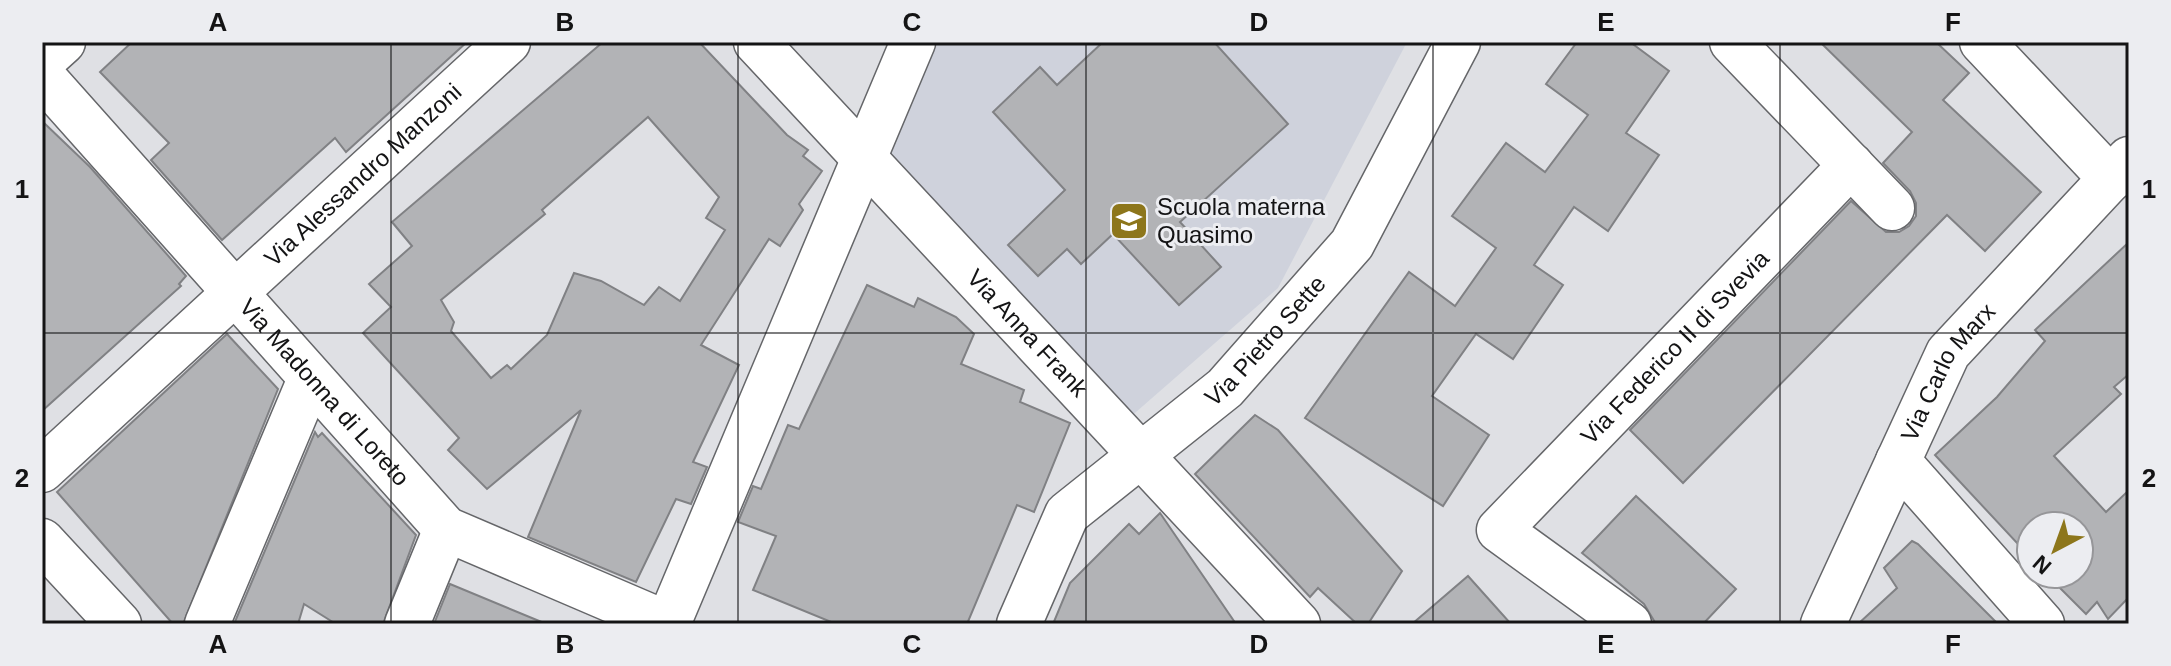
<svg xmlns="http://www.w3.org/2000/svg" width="2171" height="666" font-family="Helvetica,sans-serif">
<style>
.built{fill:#cfd2dc}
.building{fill:#b2b3b6;stroke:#808184;stroke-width:2;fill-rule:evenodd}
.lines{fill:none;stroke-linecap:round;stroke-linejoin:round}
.minor-casing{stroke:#656669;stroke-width:47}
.minor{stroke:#fff;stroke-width:44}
.grid{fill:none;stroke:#141415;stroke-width:2;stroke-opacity:0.55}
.labels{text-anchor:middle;stroke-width:6;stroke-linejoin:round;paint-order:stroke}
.street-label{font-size:24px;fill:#141415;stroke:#ecedf1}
.poi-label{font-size:24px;fill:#141415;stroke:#ecedf1;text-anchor:start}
.neatline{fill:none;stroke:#141415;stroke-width:3}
.grid-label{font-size:26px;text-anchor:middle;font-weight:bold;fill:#141415}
</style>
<rect width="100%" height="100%" fill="#dfe0e4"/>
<!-- built -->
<polygon class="built" points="932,42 1407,42 1278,288 1128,419 883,154"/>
<!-- building -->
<g class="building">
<polygon points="132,42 467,42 346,152 335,138 222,240 151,160 169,143 100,72"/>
<path d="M603,42H699L787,135L808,150L803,156L822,171L799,204L803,210L780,246L769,239L701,345L739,365L693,462L707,467L691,504L676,499L636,582L528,537L581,410L487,489L448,450L459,438L363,333L391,307L369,284L412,246L392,222ZM648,117L719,197L706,218L725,230L680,301L659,287L644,305L601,281L574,273L547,335L511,369L507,365L491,378L451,331L454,322L441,300L545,214L542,210Z"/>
<polygon points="1103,42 1214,42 1288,124 1180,222 1221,267 1179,305 1113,234 1081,264 1067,249 1038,276 1008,245 1065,190 993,112 1040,67 1057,85"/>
<polygon points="1577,42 1630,42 1669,71 1626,133 1659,155 1608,231 1574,207 1534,265 1563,285 1513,359 1476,334 1432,396 1489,435 1443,506 1305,418 1409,272 1455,306 1496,248 1452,216 1506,143 1545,172 1588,115 1546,84"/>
<polygon points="1820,42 1936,42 1969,73 1943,100 2041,192 1985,251 1947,215 1683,483 1630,430 1851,201 1886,232 1899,232 1909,226 1916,216 1916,203 1910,191 1883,163 1912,132"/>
<polygon points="42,121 90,167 186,276 179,284 181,286 42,411"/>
<polygon points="2129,242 2129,374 2114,387 2121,394 2054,456 2106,512 2129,490 2129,597 2108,619 2097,602 2086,614 2046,574 2079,574 2079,526 2031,526 2031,558 1935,455 1997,397 2045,341 2035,330"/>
<polygon points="867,285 914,307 918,298 956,317 974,334 961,364 1024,390 1020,402 1070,423 1034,512 1017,505 967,624 836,624 753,590 776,536 738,522 753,486 761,489 788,425 799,429"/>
<polygon points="227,334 278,389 183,624 173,624 57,492"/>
<polygon points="1255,415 1278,430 1402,571 1368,624 1357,624 1318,588 1310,597 1195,474"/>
<polygon points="315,432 318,437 322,433 416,535 383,624 336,624 304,604 298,624 234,624"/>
<polygon points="1636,496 1736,589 1703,624 1656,624 1644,604 1582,553"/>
<polygon points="1160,513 1236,624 1053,624 1070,583 1129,524 1139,534"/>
<polygon points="1912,541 1918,544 1998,624 1858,624 1897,588 1884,568"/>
<polygon points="1468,576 1511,624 1412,624"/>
<polygon points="450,584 544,623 544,624 434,624"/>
</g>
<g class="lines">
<!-- minor casing -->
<g class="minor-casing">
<g id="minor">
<path id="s1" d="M756,42L1298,624"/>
<polyline points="1732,42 1892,208"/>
<polyline points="1982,42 2111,179"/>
<polyline points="42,61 63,42"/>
<path id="s2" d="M42,76L446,529L668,624"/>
<polyline points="1898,461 2042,624"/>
<path id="s3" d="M42,470L508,42"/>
<polyline points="42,541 119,624"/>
<polyline points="207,624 310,379"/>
<polyline points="407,624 446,529"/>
<polyline points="668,624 913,42"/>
<path id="s4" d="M1019,624L1067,514L1225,388L1352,244L1458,42"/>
<path id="s5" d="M1629,624L1499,530L1851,165"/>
<path id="s6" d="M1823,624L1948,353L2129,159"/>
</g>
</g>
<!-- minor -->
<use href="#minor" class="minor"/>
</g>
<!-- grid -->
<path class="grid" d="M391,42V624M738,42V624M1086,42V624M1433,42V624M1780,42V624M42,333H2129"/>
<!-- icons -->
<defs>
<g id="school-square" transform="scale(2)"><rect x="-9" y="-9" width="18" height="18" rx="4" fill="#8d761b" stroke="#ecedf1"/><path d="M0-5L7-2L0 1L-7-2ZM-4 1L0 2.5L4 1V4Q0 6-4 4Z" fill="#fff"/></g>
</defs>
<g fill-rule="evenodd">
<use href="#school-square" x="1129" y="221"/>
</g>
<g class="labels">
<!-- street labels -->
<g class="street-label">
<text dy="8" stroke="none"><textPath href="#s3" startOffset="436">Via Alessandro Manzoni</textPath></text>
<text dy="8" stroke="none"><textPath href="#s1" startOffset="398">Via Anna Frank</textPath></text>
<text dy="8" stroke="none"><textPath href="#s4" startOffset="384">Via Pietro Sette</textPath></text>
<text dy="8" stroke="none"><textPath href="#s5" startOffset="414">Via Federico II di Svevia</textPath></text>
<text dy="8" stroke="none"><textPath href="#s6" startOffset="282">Via Carlo Marx</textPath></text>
<text dy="8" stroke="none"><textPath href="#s2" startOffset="424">Via Madonna di Loreto</textPath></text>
</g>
<!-- poi labels -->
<g class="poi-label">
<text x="1157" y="215">Scuola materna<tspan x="1157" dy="28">Quasimo</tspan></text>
</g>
</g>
<!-- border -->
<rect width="2171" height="666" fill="none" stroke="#ecedf1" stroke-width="88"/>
<!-- north arrow -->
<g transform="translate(2055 550) rotate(221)"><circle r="38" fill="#ecedf1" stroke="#969699" stroke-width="2"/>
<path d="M0-6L14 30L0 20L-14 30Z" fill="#8d761b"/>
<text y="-12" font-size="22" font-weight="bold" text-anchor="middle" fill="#141415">N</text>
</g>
<rect x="44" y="44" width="2083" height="578" class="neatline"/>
<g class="grid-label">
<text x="218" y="31">A</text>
<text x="565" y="31">B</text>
<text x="912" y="31">C</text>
<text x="1259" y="31">D</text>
<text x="1606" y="31">E</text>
<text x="1953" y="31">F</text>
<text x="22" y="198">1</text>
<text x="2149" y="198">1</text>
<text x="22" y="487">2</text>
<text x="2149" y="487">2</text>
<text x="218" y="653">A</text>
<text x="565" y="653">B</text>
<text x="912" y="653">C</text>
<text x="1259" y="653">D</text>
<text x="1606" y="653">E</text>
<text x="1953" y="653">F</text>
</g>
</svg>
